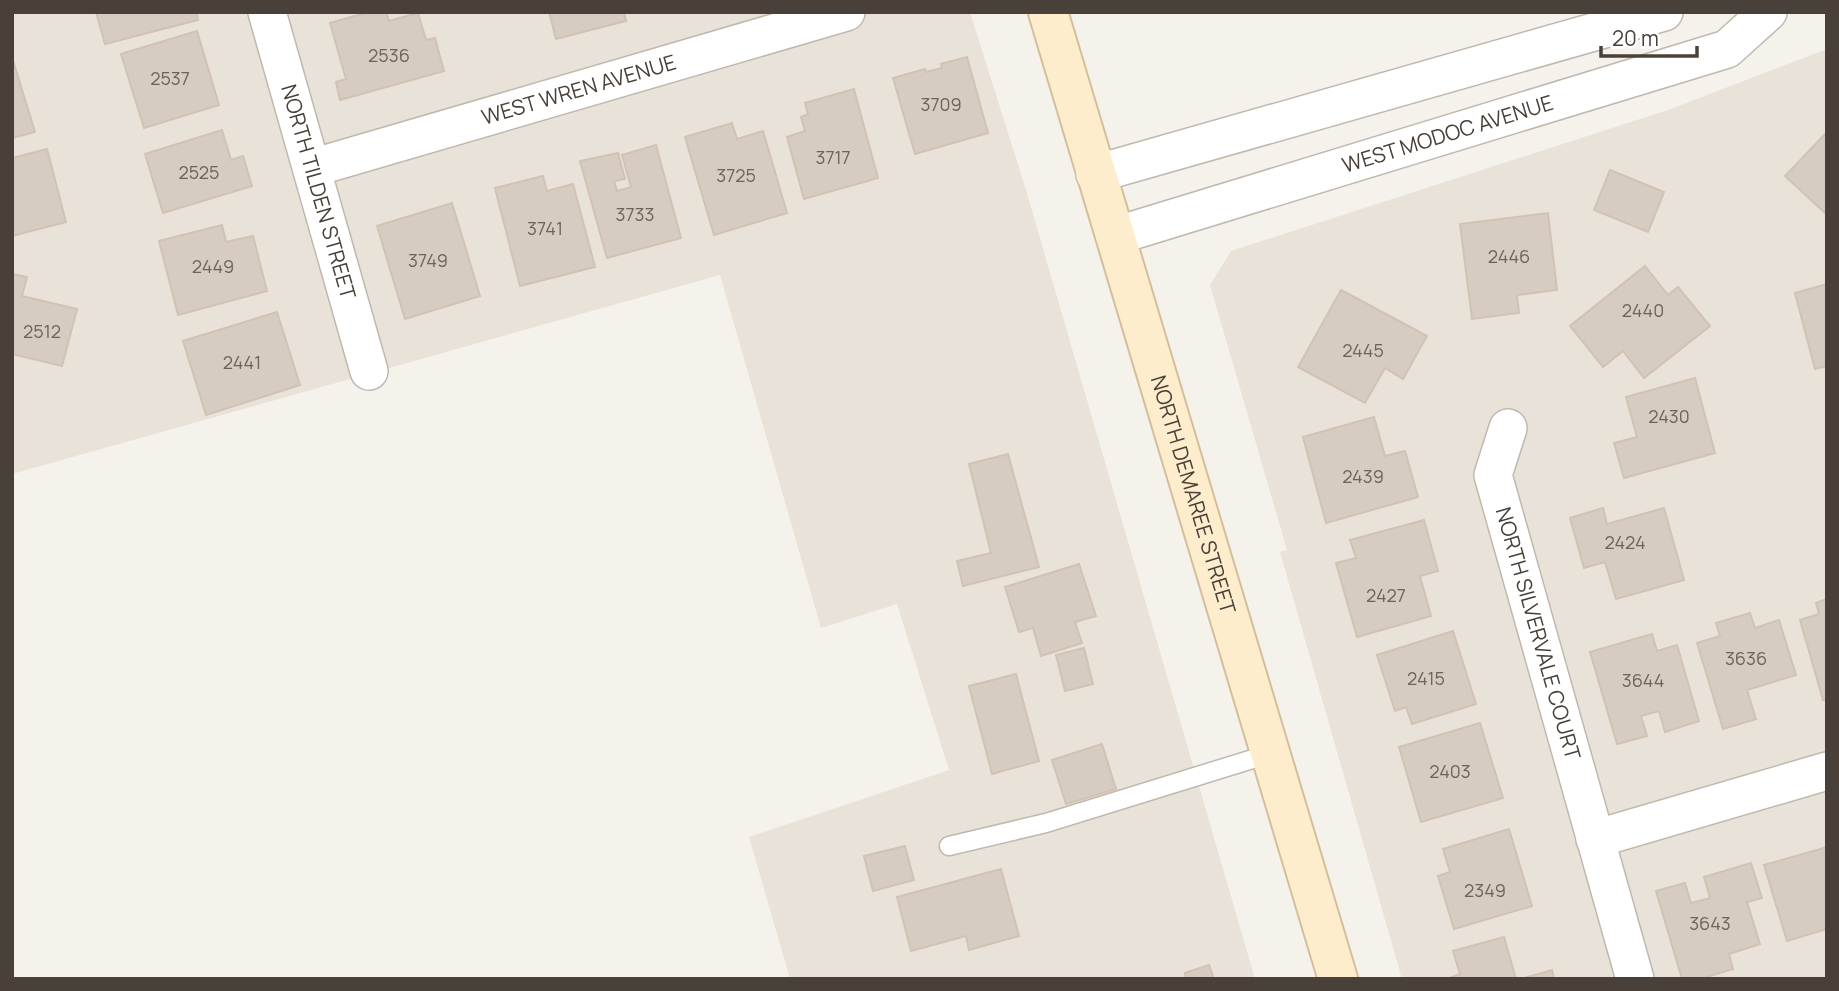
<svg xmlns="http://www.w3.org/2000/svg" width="1839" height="991" font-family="Manrope,sans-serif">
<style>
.residential{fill:#e9e2d9}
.building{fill:#d7ccc1;stroke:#d1c3b4;stroke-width:2}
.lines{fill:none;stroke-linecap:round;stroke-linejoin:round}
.service-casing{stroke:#c1b8ae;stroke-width:21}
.minor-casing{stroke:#c1b8ae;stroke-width:40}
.secondary-casing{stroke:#d4bf9c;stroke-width:42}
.service{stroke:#fff;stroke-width:18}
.minor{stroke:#fff;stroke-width:37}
.secondary{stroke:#fdedcd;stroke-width:38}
.labels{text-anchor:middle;stroke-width:7;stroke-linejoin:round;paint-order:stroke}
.number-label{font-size:18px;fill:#6c645b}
.street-label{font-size:21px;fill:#494139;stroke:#fff}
</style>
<rect width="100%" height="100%" fill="#f5f1eb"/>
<!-- residential -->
<g class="residential">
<polygon points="12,12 970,12 1026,190 1255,979 790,979 749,837 949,770 897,604 821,628 720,275 12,474"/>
<polygon points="1827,49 1827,979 1402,979 1280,552 1287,550 1210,285 1231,251 1668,110"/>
</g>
<!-- building -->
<g class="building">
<polygon points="96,12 196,12 198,20 105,44"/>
<polygon points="369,12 386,12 389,21 418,13 426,40 435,38 444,71 340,100 336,82 346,79 330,23"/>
<polygon points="549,12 624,12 626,21 556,39"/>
<polygon points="197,31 219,105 144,128 121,54"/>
<polygon points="12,57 35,132 12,138"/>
<polygon points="967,57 988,133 915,154 893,78 925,69 926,72 942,68 941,64"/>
<polygon points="854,89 878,178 804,199 787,137 805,131 801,117 808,114 805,103"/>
<polygon points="732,123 737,139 763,131 787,213 714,235 685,137"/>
<polygon points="222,130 231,160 243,156 252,186 163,213 145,154"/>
<polygon points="1827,132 1827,215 1785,176"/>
<polygon points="656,145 681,238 607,258 580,161 618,153 625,179 614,181 617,191 631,187 622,155"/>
<polygon points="47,149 66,222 12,236 12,158"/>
<polygon points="1610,170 1664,192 1648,232 1594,210"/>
<polygon points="543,176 547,191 573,184 595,267 520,286 495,188"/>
<polygon points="452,203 480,296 405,319 377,226"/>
<polygon points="1548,213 1557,290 1517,295 1519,313 1472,319 1460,224"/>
<polygon points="222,225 226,242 253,236 267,291 178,315 159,241"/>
<polygon points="1645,266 1668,295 1678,287 1710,326 1644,378 1623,351 1603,367 1570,326"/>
<polygon points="12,274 27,277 22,296 77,309 62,366 12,354"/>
<polygon points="1827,284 1827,366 1815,369 1795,293"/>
<polygon points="1341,290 1427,336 1403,379 1385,368 1365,403 1298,367"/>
<polygon points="277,312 300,385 206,415 183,341"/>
<polygon points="1695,378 1715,453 1624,478 1614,443 1637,437 1626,397"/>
<polygon points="1374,417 1385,456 1405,451 1418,497 1326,523 1303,437"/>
<polygon points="1008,454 1039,567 963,586 957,561 991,553 969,464"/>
<polygon points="1603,508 1607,524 1664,508 1684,580 1616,599 1605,562 1584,568 1570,518"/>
<polygon points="1424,520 1438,571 1420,576 1431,616 1357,637 1336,563 1356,558 1350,540"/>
<polygon points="1079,564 1096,616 1075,622 1082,643 1041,656 1033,628 1019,632 1005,587"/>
<polygon points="1827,599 1827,699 1823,700 1800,620 1819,614 1816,603"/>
<polygon points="1750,613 1755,628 1779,620 1796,675 1747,690 1756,719 1723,729 1697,643 1720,636 1716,623"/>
<polygon points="1453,631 1476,704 1412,724 1406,707 1395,711 1377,655"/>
<polygon points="1652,634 1657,651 1677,645 1699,721 1665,732 1659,711 1641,716 1647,736 1617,744 1590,652"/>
<polygon points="1084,648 1093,684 1065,691 1056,655"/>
<polygon points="1016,674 1039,761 992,774 969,686"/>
<polygon points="1480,723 1503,798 1421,822 1399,747"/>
<polygon points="1102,744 1116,789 1066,804 1052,760"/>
<polygon points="1509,829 1532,906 1454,929 1438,876 1450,872 1443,849"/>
<polygon points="905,846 914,880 873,891 864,856"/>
<polygon points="1827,847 1827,929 1787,941 1764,865"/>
<polygon points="1751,863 1762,898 1747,902 1760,944 1729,954 1733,969 1700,979 1682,979 1656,891 1685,883 1691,903 1710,898 1704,877"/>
<polygon points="1001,869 1019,936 969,950 966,936 911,951 897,897"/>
<polygon points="1504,937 1516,979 1447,979 1460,974 1453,951"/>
<polygon points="1209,965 1214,979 1186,979 1185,973"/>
<polygon points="1552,970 1554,979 1521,979"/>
</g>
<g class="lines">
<!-- service casing -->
<g class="service-casing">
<polyline id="service" points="949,846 1046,823 1269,754"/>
</g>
<!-- minor casing -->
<g class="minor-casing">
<g id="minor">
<path id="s1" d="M267,12L369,371"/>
<path id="s2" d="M312,168L846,12"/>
<polyline points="1095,174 1664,12"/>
<path id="s3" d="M1115,236L1727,49L1768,12"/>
<path id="s4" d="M1508,428L1493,475L1635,979"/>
<polyline points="1595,839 1827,771"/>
</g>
</g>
<!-- secondary casing -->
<g class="secondary-casing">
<g id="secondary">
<path id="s5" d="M1048,12L1338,979"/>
</g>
</g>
<!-- service -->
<use href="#service" class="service"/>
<!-- minor -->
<use href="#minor" class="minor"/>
<!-- secondary -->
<use href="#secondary" class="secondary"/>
</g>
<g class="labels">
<!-- number labels -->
<g class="number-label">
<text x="389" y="62">2536</text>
<text x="170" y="85">2537</text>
<text x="941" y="111">3709</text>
<text x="833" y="164">3717</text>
<text x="199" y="179">2525</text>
<text x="736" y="182">3725</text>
<text x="635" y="221">3733</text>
<text x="545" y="235">3741</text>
<text x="1509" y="263">2446</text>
<text x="428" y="267">3749</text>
<text x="213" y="273">2449</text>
<text x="1643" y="317">2440</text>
<text x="42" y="338">2512</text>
<text x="1363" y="357">2445</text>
<text x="242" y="369">2441</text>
<text x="1669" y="423">2430</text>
<text x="1363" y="483">2439</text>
<text x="1625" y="549">2424</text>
<text x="1386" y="602">2427</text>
<text x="1746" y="665">3636</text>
<text x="1426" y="685">2415</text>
<text x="1643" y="687">3644</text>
<text x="1450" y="778">2403</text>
<text x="1485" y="897">2349</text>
<text x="1710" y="930">3643</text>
</g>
<!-- street labels -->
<g class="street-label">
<text dy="7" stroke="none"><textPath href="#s2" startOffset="278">WEST WREN AVENUE</textPath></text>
<text dy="7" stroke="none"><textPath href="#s3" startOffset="348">WEST MODOC AVENUE</textPath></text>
<text dy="7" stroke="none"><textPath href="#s1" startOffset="187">NORTH TILDEN STREET</textPath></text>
<text dy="7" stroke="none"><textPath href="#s5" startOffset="504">NORTH DEMAREE STREET</textPath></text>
<text dy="7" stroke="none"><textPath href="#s4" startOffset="214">NORTH SILVERVALE COURT</textPath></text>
</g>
</g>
<!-- border -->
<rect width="1839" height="991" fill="none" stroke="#494139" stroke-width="28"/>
<!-- scale -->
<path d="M1601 46v10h96v-10" fill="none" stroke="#494139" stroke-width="3.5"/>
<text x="1612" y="46" font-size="21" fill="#494139" stroke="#ffffff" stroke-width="5" paint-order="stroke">20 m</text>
</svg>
